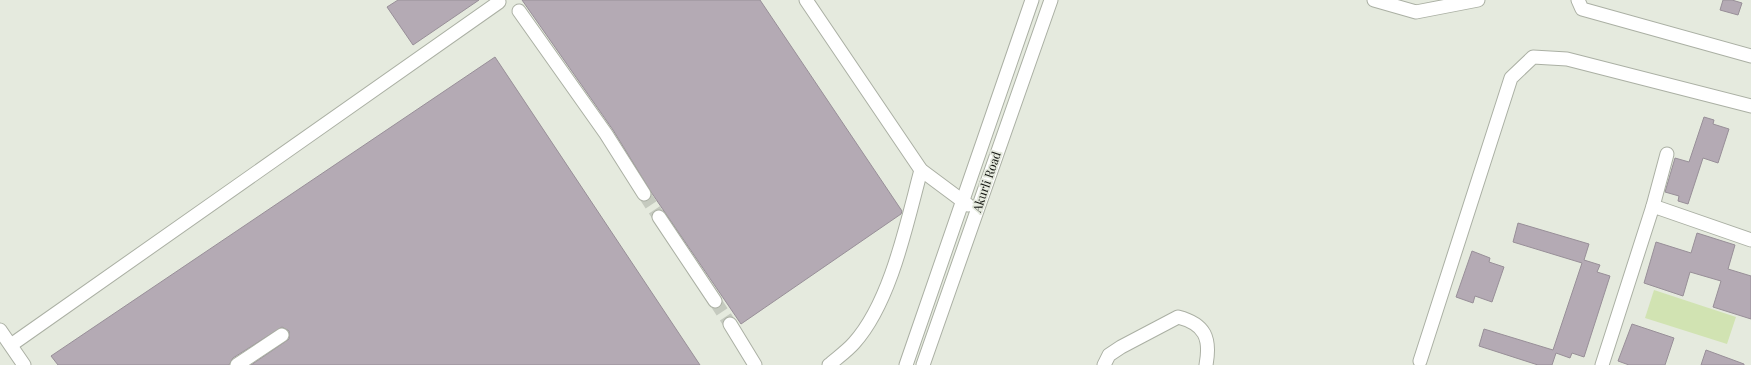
<svg xmlns="http://www.w3.org/2000/svg" width="1751" height="365" font-family="'Playfair Display',serif">
<style>
.green{fill:#d1e3b2}
.building{fill:#b4aab4;stroke:#988f98}
.lines{fill:none;stroke-linecap:round;stroke-linejoin:round}
.minor-tunnel{stroke:#c5cabf;stroke-width:13;stroke-dasharray:13 6;stroke-linecap:butt}
.minor-casing{stroke:#abb0a4;stroke-width:15}
.minor{stroke:#fff;stroke-width:13}
.labels{text-anchor:middle;stroke-width:3.5;stroke-linejoin:round;paint-order:stroke}
.street-label{font-size:12px;fill:#11130f;stroke:#e5eade}
</style>
<rect width="100%" height="100%" fill="#e5eade"/>
<!-- green -->
<polygon class="green" points="1654,290 1736,317 1727,344 1645,318"/>
<!-- building -->
<g class="building">
<polygon points="398,0 479,0 413,45 387,7"/>
<polygon points="522,0 760,0 902,211 901,214 741,324 651,192 613,130"/>
<polygon points="1723,0 1732,0 1742,3 1738,15 1720,10"/>
<polygon points="495,57 700,365 251,365 289,339 289,331 282,327 233,358 229,365 58,365 51,356"/>
<polygon points="1704,117 1714,120 1713,124 1729,129 1718,163 1703,158 1688,204 1678,201 1679,196 1665,192 1675,158 1689,162"/>
<polygon points="1518,223 1589,244 1584,260 1600,265 1597,272 1610,276 1584,357 1572,353 1570,358 1556,353 1552,365 1538,365 1479,346 1484,329 1553,350 1582,263 1513,242"/>
<polygon points="1697,233 1735,245 1728,269 1751,276 1751,319 1713,307 1721,281 1690,272 1683,296 1644,283 1656,242 1691,253"/>
<polygon points="1472,251 1490,258 1489,262 1504,267 1492,302 1475,296 1473,303 1456,297"/>
<polygon points="1632,324 1674,338 1665,365 1629,365 1618,361"/>
<polygon points="1706,350 1744,364 1744,365 1701,365"/>
</g>
<g class="lines">
<!-- minor-tunnel -->
<g class="minor-tunnel">
<polyline points="644,194 659,217"/>
<polyline points="715,301 730,324"/>
</g>
<!-- minor casing -->
<g class="minor-casing">
<g id="minor">
<polyline points="806,0 921,170 968,205"/>
<polyline points="1374,0 1416,12 1478,0"/>
<polyline points="1578,0 1582,9 1751,56"/>
<polyline points="519,11 606,134 644,194"/>
<polyline points="1653,206 1667,154"/>
<polyline points="659,217 715,301"/>
<polyline points="730,324 755,365"/>
<polyline points="0,330 24,365"/>
<polyline points="11,345 499,2"/>
<polyline points="1420,361 1511,78 1533,57 1567,59 1751,106"/>
<polyline points="237,365 282,335"/>
<path d="M829,365C837,358 847,351 854,343C891,302 907,222 921,170"/>
<polyline points="906,365 1032,0"/>
<polyline points="923,365 1051,0"/>
<path d="M1104,365L1109,355L1121,347L1178,317C1205,324 1211,338 1206,365"/>
<polyline points="1602,365 1653,206 1751,240"/>
</g>
</g>
<!-- minor -->
<use href="#minor" class="minor"/>
</g>
<g class="labels">
<!-- street labels -->
<g class="street-label">
<text transform="translate(987 182) rotate(-71)" y="4">Akurli Road</text>
</g>
</g>
</svg>
